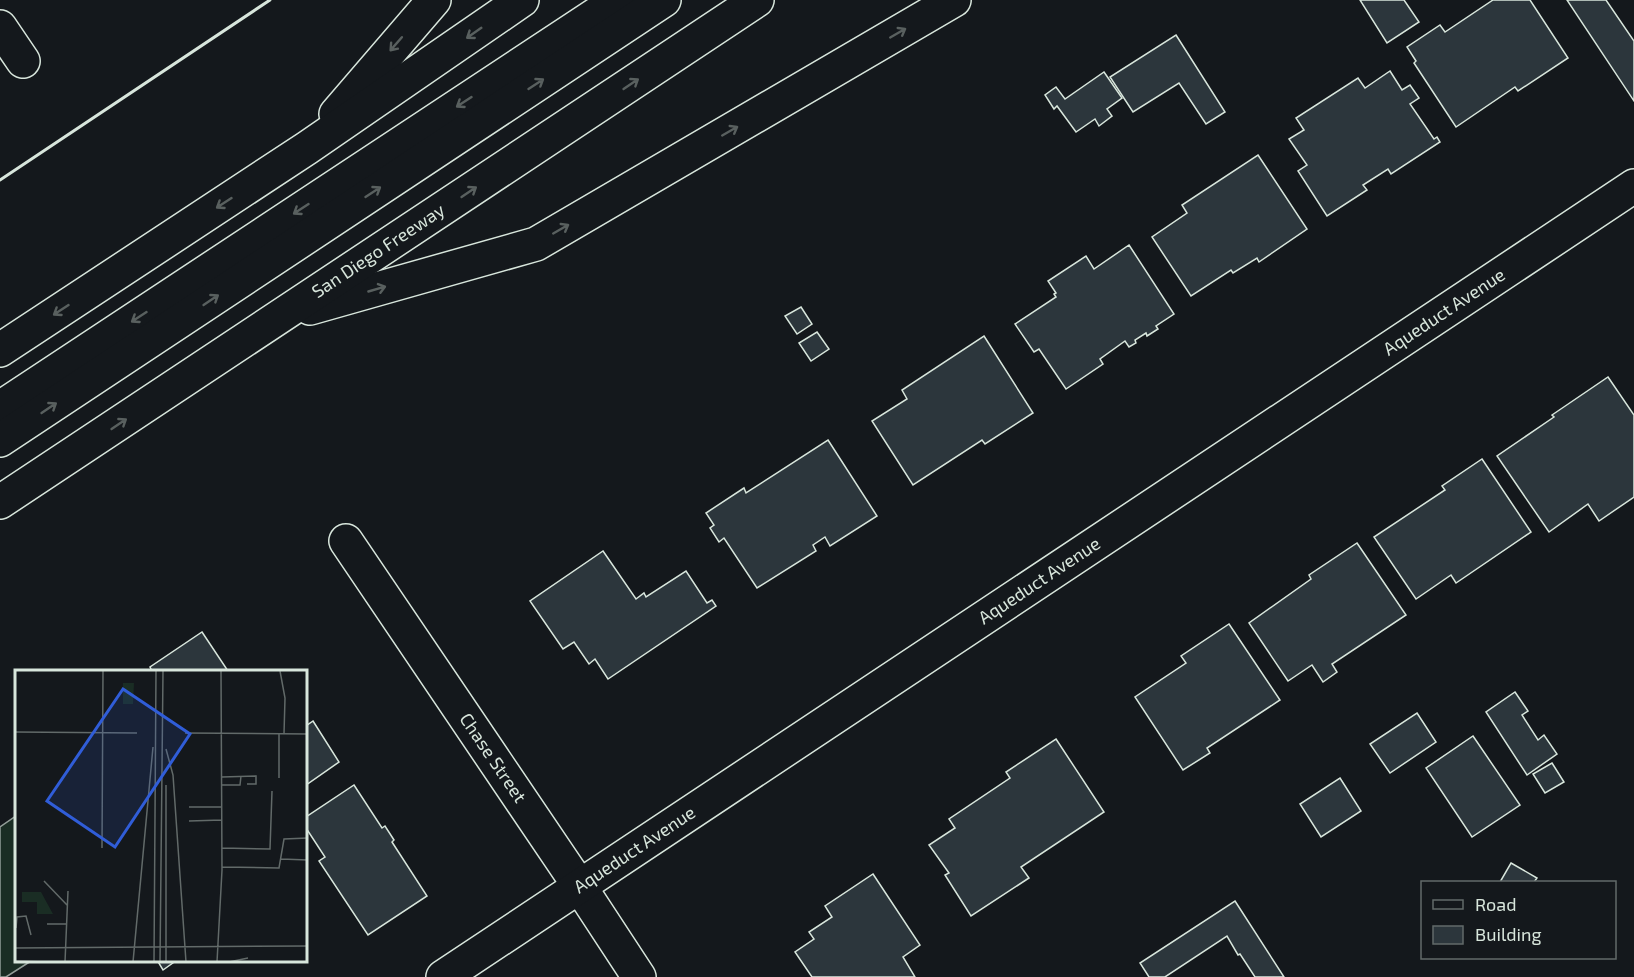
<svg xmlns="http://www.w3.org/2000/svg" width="1634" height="977" font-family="'Exo 2',sans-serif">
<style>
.garden{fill:#1a2d24;stroke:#939e99;stroke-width:1.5}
.building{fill:#2c363c;stroke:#d8e6dc;stroke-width:1.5}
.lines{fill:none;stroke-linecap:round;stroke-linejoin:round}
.minor-casing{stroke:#d8e6dc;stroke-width:36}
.motorway-casing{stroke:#d8e6dc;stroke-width:36}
.minor{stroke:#14181c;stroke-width:33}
.motorway{stroke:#14181c;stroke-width:33}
.wall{stroke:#d8e6dc;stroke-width:3}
.oneway{stroke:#59605f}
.labels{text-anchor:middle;stroke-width:4.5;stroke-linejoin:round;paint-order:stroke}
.street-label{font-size:18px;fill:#d8e6dc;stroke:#14181c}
.inset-road{fill:none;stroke:#626a69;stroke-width:1.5}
.view{fill:#305dd8;fill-opacity:0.15;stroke:#305dd8;stroke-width:3}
.inset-edge{fill:none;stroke:#d8e6dc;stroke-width:3}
</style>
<rect width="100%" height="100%" fill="#14181c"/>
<!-- garden -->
<polygon class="garden" points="16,816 16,960 31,961 6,977 0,977 0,827"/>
<!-- building -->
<g class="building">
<polygon points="1360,0 1404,0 1419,22 1387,43"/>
<polygon points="1493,0 1530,0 1568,58 1518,91 1515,87 1456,127 1414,63 1416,61 1407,47 1440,25 1445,32"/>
<polygon points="1567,0 1606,0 1634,41 1634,101"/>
<polygon points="1176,35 1225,112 1206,124 1179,83 1133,112 1110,77"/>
<polygon points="1390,71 1402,90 1410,85 1419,98 1410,104 1434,139 1437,137 1440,142 1391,174 1388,169 1363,185 1367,190 1327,216 1298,171 1307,165 1289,139 1304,130 1296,118 1358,78 1365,88"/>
<polygon points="1104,72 1122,98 1107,109 1112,116 1099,126 1095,119 1076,132 1057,106 1054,109 1045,95 1056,87 1065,99"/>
<polygon points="1258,155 1307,229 1259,262 1257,258 1233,273 1231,270 1191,296 1152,237 1187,213 1182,205"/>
<polygon points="1129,245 1174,314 1156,326 1158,329 1147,336 1146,333 1135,340 1136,343 1129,347 1125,341 1100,359 1103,364 1066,389 1039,349 1034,352 1015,324 1056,297 1054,294 1056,293 1048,281 1086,256 1094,269"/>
<polygon points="801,307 812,324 797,334 785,316"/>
<polygon points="817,332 829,349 811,361 799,343"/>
<polygon points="984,336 1033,413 985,444 982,440 913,485 872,421 907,399 902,390"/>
<polygon points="1608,377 1634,415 1634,497 1599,521 1588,504 1549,532 1497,456 1554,417 1552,415"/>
<polygon points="828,440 877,516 830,546 825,537 813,545 816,551 757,588 724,538 719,542 710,528 714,525 706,513 744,488 746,493"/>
<polygon points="1482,459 1531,532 1456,583 1451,575 1416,599 1374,537 1445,490 1442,486"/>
<polygon points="1357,543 1406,615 1332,664 1337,672 1323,682 1312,665 1288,681 1249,623 1311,579 1309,575"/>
<polygon points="603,551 636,599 644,593 646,597 686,571 707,603 712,600 716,606 608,679 595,659 589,664 574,642 563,649 530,601"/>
<polygon points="1229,624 1280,700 1207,748 1210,753 1183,770 1135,697 1186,663 1181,656"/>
<polygon points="202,632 228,671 152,671 150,667"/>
<polygon points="1515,692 1528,711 1522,715 1538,740 1544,735 1557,754 1527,775 1486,712"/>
<polygon points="1417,713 1436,742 1390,773 1370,744"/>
<polygon points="313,721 339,762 306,785 306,726"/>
<polygon points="1473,736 1520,805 1472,837 1426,768"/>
<polygon points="1056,739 1104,812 1021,867 1029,878 971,916 945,875 949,873 929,845 955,828 949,819 1010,778 1006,772"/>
<polygon points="1552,763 1564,782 1545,793 1533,774"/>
<polygon points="1340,778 1361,811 1321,837 1300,804"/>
<polygon points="354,785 382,828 385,826 394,840 392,842 427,896 368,935 319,861 325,857 306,828 306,817"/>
<polygon points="1511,863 1537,878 1534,882 1500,882"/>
<polygon points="873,874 920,945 903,957 915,977 812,977 795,952 814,939 809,932 832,917 825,906"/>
<polygon points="1235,901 1284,977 1255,977 1240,954 1238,955 1227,936 1165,977 1149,977 1140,963"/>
<polygon points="157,960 177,960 163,970"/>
</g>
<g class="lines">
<!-- minor casing -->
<g class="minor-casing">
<g id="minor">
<polyline points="0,27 23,61"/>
<path id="s1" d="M346,541L580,887L639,977"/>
<path id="s2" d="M443,977L1634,186"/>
</g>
</g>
<!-- motorway casing -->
<g class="motorway-casing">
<g id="motorway">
<polyline points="336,114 434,0"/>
<polyline points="310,308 536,244 954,0"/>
<polyline points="0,350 307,148 522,0"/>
<polyline points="0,408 618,0"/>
<polyline points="0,440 664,0"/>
<path id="s3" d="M0,502L757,0"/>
</g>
</g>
<!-- minor -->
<use href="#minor" class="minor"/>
<!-- motorway -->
<use href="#motorway" class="motorway"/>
<!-- wall -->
<polyline class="wall" points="0,180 270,0"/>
</g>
<!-- one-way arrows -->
<defs><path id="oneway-shaft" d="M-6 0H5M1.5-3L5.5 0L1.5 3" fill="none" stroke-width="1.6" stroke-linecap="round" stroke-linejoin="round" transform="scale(1.5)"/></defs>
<g class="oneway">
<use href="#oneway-shaft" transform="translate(474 33) rotate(145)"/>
<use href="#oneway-shaft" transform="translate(898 33) rotate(-30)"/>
<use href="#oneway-shaft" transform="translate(396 44) rotate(131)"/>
<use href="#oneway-shaft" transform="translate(536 84) rotate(-33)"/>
<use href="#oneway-shaft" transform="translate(631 84) rotate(-34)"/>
<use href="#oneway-shaft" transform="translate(464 102) rotate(147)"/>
<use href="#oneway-shaft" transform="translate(730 131) rotate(-30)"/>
<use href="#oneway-shaft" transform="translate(373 192) rotate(-33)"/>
<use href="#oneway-shaft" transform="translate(469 192) rotate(-34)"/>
<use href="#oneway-shaft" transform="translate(224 203) rotate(147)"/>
<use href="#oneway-shaft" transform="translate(301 209) rotate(147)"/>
<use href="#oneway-shaft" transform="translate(561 229) rotate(-30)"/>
<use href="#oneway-shaft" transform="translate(377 289) rotate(-16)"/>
<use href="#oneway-shaft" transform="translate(211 300) rotate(-34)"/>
<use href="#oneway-shaft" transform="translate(61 310) rotate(147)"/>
<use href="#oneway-shaft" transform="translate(139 317) rotate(147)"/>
<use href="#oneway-shaft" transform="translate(49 408) rotate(-34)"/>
<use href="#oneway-shaft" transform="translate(119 424) rotate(-34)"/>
</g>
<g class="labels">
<!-- street labels -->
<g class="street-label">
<text dy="6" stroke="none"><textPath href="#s3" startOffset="454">San Diego Freeway</textPath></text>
<text dy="6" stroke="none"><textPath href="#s2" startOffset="1202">Aqueduct Avenue</textPath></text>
<text dy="6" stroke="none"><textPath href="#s2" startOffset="716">Aqueduct Avenue</textPath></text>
<text dy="6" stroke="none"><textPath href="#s1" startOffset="262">Chase Street</textPath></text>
<text dy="6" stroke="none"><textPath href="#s2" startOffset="230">Aqueduct Avenue</textPath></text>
</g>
</g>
<!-- overview -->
<g transform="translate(15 670)">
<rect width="292" height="292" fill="#14181c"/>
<path d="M7,222H26L38,244H22V232H7Z" fill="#1a2d24"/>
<path d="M108,13H119L118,34H108Z" fill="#1a2d24"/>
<path class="inset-road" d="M265,1L270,28L269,64M0,62L122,63M170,63L293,64M264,64V108M151,79L158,105L171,292M207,107L241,106V114H232M207,115H225L226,106M174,137H207M174,151L207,150M87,178L88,1M207,178L255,179L257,121M266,189L293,190M207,197L264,198L269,169L293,168M29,211L52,235M32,254H52M1,258L2,247L11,246L16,265M0,278L293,276M0,291L31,292M50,292L53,221M118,292L138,77M139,292L141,1M145,292L148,1M151,292V115M202,292L207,200L206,1M214,292L233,288"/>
<path class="view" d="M108,19L175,64L100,177L32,131Z"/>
<rect width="292" height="292" class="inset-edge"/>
</g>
<!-- legend -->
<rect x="1421" y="881" width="195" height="78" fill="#14181c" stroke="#626a69" stroke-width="1.5"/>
<rect x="1433" y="900" width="30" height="9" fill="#14181c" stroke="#626a69" stroke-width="1.5"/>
<text x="1475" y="911" font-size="18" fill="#d8e6dc">Road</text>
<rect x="1433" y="926" width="30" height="18" fill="#2c363c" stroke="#626a69" stroke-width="1.5"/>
<text x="1475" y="941" font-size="18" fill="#d8e6dc">Building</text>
</svg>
